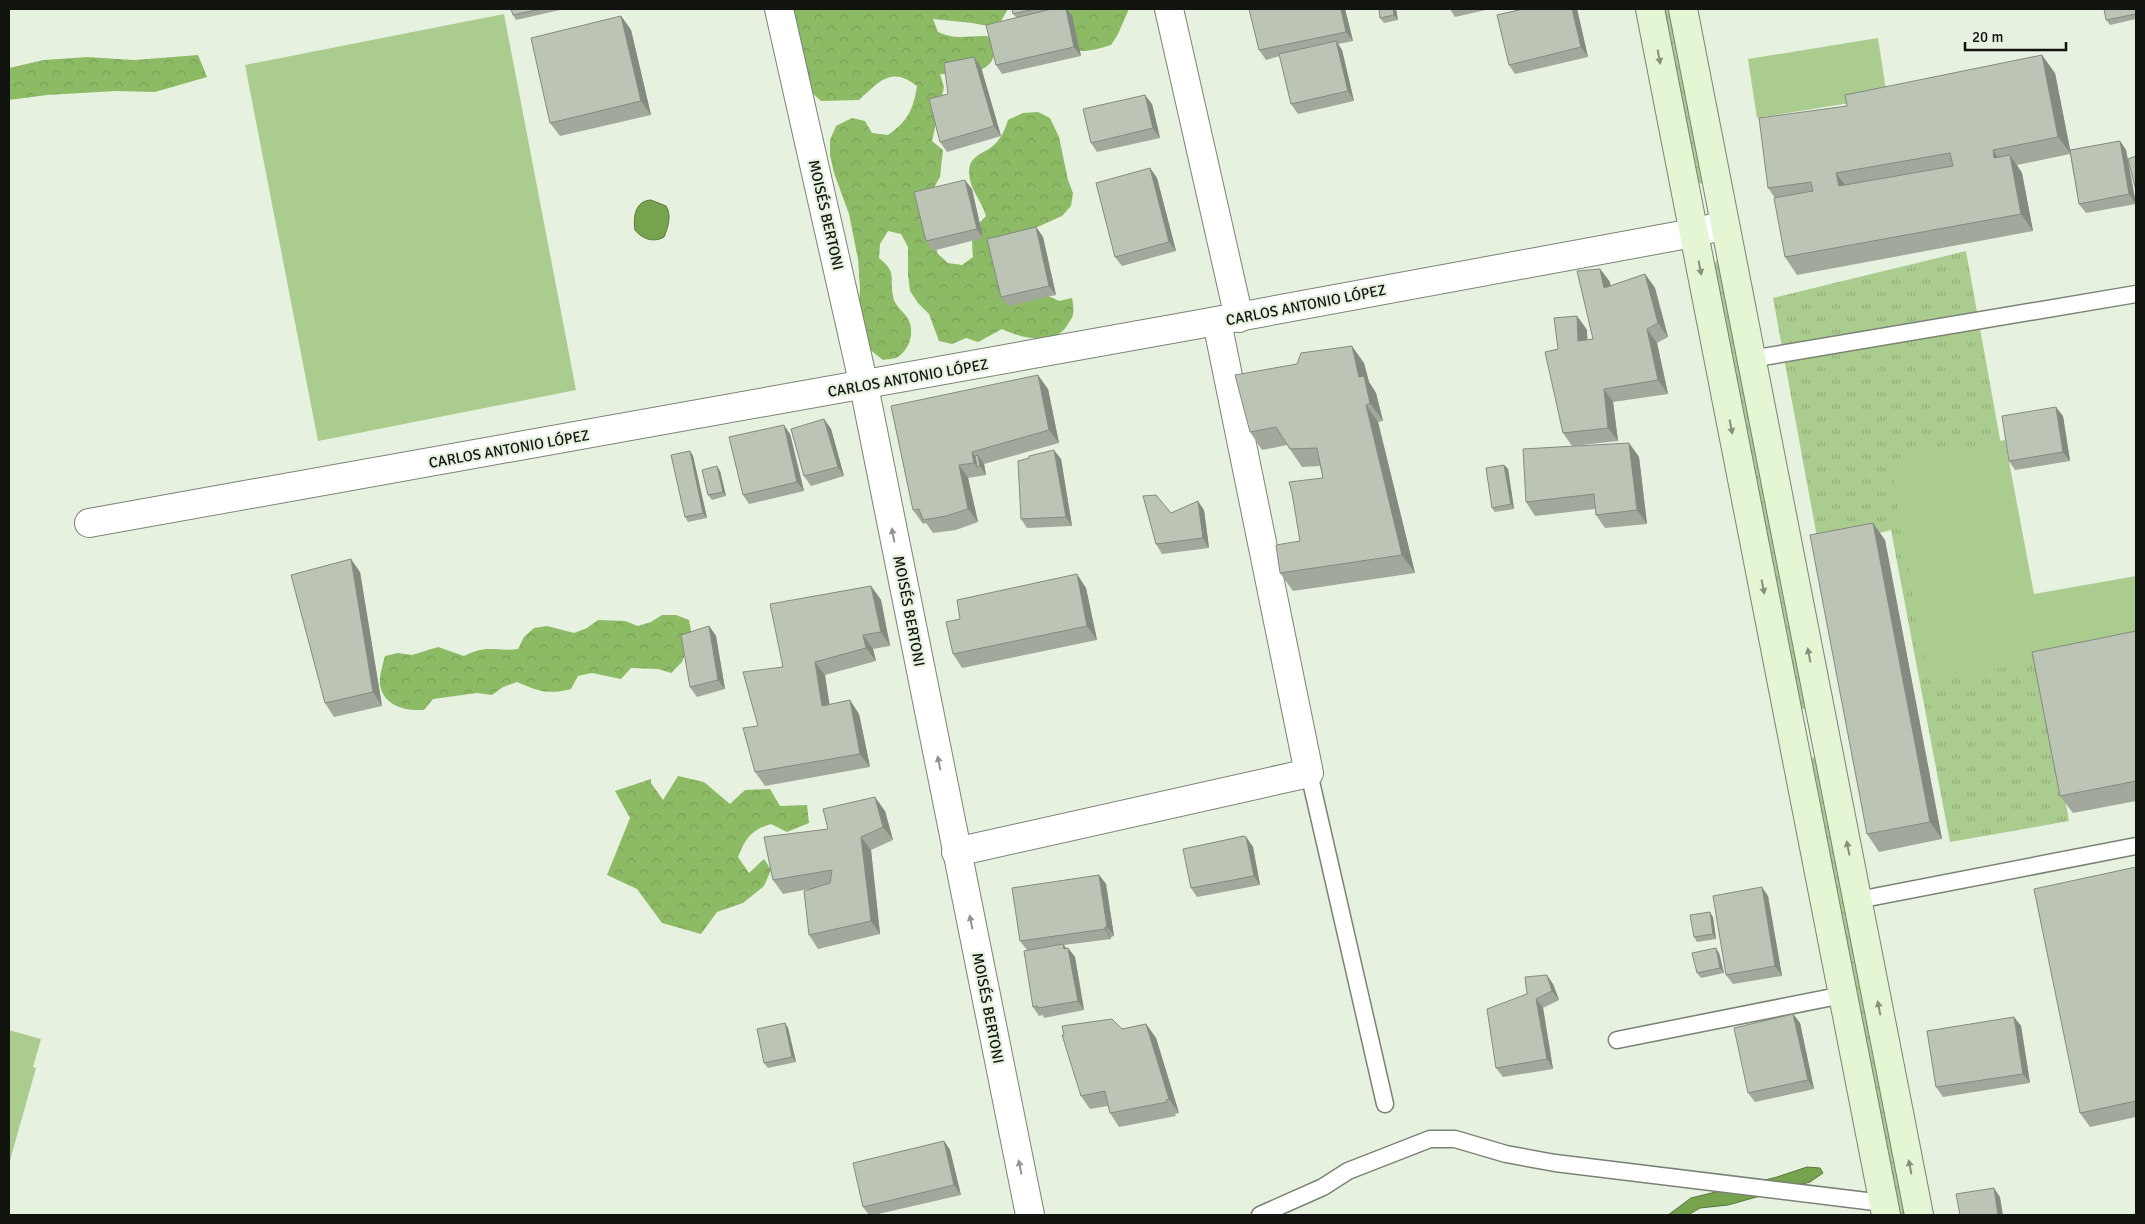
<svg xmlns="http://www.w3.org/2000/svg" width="2145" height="1224" font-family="Signika,sans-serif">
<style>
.grass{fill:url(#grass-dots)}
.forest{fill:url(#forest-crowns)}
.park{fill:url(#park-tufts)}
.garden{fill:#abcc8f}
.water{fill:#77a34e;stroke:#58783b}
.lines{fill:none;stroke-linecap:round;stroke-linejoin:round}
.service-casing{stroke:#7b8374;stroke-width:19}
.minor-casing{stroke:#7b8374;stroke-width:30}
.secondary-casing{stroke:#7b8374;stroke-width:30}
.service{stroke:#fff;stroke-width:16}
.minor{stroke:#fff;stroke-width:28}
.secondary{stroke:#e5f6d4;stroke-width:28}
.wall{fill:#a2a99c}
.shaded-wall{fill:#848a7f}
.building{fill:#bcc5b5;stroke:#848a7f;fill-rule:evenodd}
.oneway{fill:#86907b}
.oneway2{fill:#949593}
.labels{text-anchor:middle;stroke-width:4.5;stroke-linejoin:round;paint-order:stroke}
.street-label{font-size:15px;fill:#11140e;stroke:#e7f1e0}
</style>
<defs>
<pattern id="grass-dots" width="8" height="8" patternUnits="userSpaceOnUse" patternTransform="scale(1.25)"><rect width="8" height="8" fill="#abcc8f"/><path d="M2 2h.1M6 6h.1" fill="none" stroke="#92ae7a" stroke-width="1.8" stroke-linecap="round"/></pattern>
<pattern id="forest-crowns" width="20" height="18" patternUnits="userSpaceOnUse" patternTransform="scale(1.25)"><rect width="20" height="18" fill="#8dba64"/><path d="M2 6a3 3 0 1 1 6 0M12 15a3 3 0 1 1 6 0" fill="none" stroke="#799f56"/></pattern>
<pattern id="park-tufts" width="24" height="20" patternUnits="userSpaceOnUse" patternTransform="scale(1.25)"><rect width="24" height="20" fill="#abcc8f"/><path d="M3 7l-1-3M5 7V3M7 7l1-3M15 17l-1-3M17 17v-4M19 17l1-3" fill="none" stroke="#92ae7a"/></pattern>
</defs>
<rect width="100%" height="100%" fill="#e7f1e0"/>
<!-- grass -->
<g class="grass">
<polygon points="1663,9 1673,9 1705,184 1698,183"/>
<polygon points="1716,261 1720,261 1807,709 1801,709 1714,266"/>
<polygon points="1816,756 1908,1215 1898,1215 1810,759"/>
</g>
<!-- forest -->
<g class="forest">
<path d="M790,9H1008L1001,21L988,26L972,23L933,19L938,32C960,42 973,33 995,37C1000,75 970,75 940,74L944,87L932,141L943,150L940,177L932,191L933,240L938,254L948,263L962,265L973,257C971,237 972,230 986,216C982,202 973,193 970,180C965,154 983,156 995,144C1002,137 1005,129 1008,120L1023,113L1038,112L1050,118L1059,137L1068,180L1073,193L1071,206L1062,216L1022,234L1046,295L1059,301L1072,298C1073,303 1074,309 1073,314C1073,317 1070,321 1068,324C1055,348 1021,338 1002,329L978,342L966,338L952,344L939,341L929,314L918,303L910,291L908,275V247L901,234L888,231L880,244L879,258C898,274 889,275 893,296C894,306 903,310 908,319C915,331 910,349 898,357C894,359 887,359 883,360L869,349L859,303L860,289L858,259L849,214L834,173L830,155V140L836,126L852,118L865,121L872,133L888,135C908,121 913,110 917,86C891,66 880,81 859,100L821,101L810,91Z"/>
<path d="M1051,9H1129L1118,34L1111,45C1091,51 1074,57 1060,38C1051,26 1050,24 1051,9Z"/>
<polygon points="198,55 207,77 155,92 116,91 47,95 9,100 9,68 44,60 87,57 134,60"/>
<path d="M662,615H676L689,620L692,636L682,662L671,673L658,669L631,668L621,679L592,673L578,676L571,689C547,695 538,691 517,682L503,687L492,695L477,693L433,699L424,710C405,711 383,706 380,684C379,676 383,664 385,656L398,653L412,655L438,647L464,656C488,644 495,652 518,649L524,637L534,628L547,626L574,633L587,628L598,620L625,621L638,626L651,622Z"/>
<path d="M678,776L704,782L730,804L745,790L770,789L780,806L807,805L809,823L787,832L771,824C752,829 745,839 738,857L749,873L764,859L771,870L764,886L743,903L717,912L701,934L662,923L637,889L607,875L630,818L615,791L651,779V783L663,800Z"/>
</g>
<!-- park -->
<polygon class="park" points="1966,251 2069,821 1950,842 1891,530 1819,548 1773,298"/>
<!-- garden -->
<g class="garden">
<polygon points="504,14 576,390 318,441 245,65"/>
<polygon points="1878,38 1887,97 1757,118 1748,59"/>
<polygon points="2005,440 2034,594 2136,576 2136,643 1930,681 1930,678 1927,679 1890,460"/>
<polygon points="9,1030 41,1039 33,1067 36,1068 9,1164"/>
</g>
<!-- water -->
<g class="water">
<path d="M651,200L666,206C672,216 668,227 664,237C654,243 642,239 635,230C633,217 635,201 651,200Z"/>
<polygon points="1807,1167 1820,1168 1823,1173 1810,1182 1728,1205 1700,1208 1688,1215 1668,1215 1691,1198 1777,1177"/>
</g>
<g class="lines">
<!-- service casing -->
<g class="service-casing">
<g id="service">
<polyline points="1751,359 2136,294"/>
<polyline points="1309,773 1385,1104"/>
<polyline points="1858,900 2136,846"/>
<polyline points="1617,1040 1843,995"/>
<polyline points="1260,1215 1323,1187 1348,1171 1430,1139 1455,1139 1506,1154 1555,1163 1883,1203"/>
</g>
</g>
<!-- minor casing -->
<g class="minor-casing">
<g id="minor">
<polyline points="779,9 864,386 1030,1215"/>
<polyline points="1169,9 1239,318"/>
<path d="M89,523C625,428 1159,333 1693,233L1725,225"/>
<polyline points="956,852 1309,773 1217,322"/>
</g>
</g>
<!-- secondary casing -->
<g class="secondary-casing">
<g id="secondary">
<polyline points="1650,9 1886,1215"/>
<polyline points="1683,9 1919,1215"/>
</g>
</g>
<!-- service -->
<use href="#service" class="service"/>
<!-- minor -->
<use href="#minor" class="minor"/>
<!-- secondary -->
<use href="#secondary" class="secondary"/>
</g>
<!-- wall -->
<g class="wall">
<polygon points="511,9 560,9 560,10 516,20 513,15"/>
<polygon points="1012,9 1049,9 1072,15 1081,56 1002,74 996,65 1016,17 1013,14"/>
<polygon points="1249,9 1345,9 1353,41 1338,44 1342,50 1354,101 1298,114 1291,104 1280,56 1266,60 1259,50"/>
<polygon points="1379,9 1396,9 1398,20 1384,23 1380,18"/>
<polygon points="1450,9 1490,9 1455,17"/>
<polygon points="1577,9 1588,57 1515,74 1509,65"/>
<polygon points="2136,9 2136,19 2110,25 2106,20"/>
<polygon points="621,16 631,30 651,115 560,136 550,123"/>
<polygon points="974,57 981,67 1001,136 947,152 940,142 948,94"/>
<polygon points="2055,73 2070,150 2120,141 2126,150 2136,204 2086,213 2079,204 2070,154 2017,165 2022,173 2033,231 1797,275 1785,257 1775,198 1768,188 1847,106"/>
<polygon points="1152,104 1160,138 1097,152 1091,143"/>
<polygon points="1150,168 1157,178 1176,251 1122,266 1115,257"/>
<polygon points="972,189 983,238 932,251 926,241"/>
<polygon points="1036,227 1043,237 1056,295 1008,306 1001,297"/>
<polygon points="1600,269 1610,282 1610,286 1645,274 1655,288 1668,337 1657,343 1668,394 1613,402 1618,441 1572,446 1563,433 1558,349 1577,316 1587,330 1587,340 1593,339"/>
<polygon points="1364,363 1369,382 1376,393 1383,421 1378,422 1415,573 1293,591 1280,573 1300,541 1323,478 1320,466 1302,467 1287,445 1262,450 1250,432"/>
<polygon points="1048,389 1059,443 984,464 986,475 968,478 978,522 956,530 933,533 926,523 923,524 913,510 891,406"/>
<polygon points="2063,416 2070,461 2015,470 2009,461"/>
<polygon points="824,419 831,429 844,476 811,486 804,476"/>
<polygon points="790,434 804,491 749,504 743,495"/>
<polygon points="1629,443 1639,457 1647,524 1605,528 1596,515 1595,509 1535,516 1526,502"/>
<polygon points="690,451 693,456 707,518 688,522 685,517"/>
<polygon points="1061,459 1072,526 1027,528 1021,519"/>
<polygon points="1504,465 1508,469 1514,509 1495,512 1492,508"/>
<polygon points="720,471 726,496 712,500 708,495"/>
<polygon points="1204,510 1209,548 1162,554 1156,544 1171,513"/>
<polygon points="1885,540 1942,839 1879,852 1867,834"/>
<polygon points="360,572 382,706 334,717 325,703"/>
<polygon points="871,586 881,600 890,646 873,649 876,661 825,675 829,705 859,714 870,767 765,786 755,772 758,726"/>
<polygon points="1086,588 1097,640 962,668 953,654 960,619"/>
<polygon points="709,626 716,636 725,689 697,697 690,687"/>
<polygon points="2136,631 2136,801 2073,813 2060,796"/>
<polygon points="885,811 893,840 871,850 880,934 818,949 809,935 809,889 783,894 773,880"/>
<polygon points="1246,837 1253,847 1260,885 1197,897 1191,888"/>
<polygon points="2136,867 2136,1117 2090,1127 2080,1113"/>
<polygon points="1099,875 1106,884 1114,936 1111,937 1111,939 1064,945 1066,948 1068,948 1075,957 1084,1010 1044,1018 1043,1015 1039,1016 1033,1007 1027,950 1020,941"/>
<polygon points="1768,896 1782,976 1733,984 1726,975"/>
<polygon points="1713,917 1716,939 1697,942 1694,937"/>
<polygon points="1719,953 1724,973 1701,978 1697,973"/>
<polygon points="1553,984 1559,1000 1543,1008 1553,1069 1503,1077 1496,1068 1527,994"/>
<polygon points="1793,1014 1800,1023 1814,1089 1755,1102 1748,1093"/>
<polygon points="2014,1017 2021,1026 2030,1083 1943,1097 1936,1087"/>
<polygon points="785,1023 788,1028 796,1062 768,1068 764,1063"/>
<polygon points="1146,1024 1156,1038 1179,1113 1175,1114 1176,1116 1119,1127 1110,1113 1108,1106 1090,1109 1081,1096 1122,1029"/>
<polygon points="944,1141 950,1150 961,1195 874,1215 869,1215 863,1207"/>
</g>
<!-- shaded-wall -->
<g class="shaded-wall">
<polygon points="1066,9 1067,9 1072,15 1081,56 1074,47"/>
<polygon points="1341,9 1345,9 1353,41 1346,32"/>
<polygon points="1393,9 1396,9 1398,20 1394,15"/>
<polygon points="1572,9 1577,9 1588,57 1581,47"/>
<polygon points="621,16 631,30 651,115 641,101"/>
<polygon points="1336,41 1342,50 1354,101 1348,91"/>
<polygon points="2042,55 2055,73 2071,154 2058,137"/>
<polygon points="974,57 981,67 1001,136 994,126"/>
<polygon points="1145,95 1152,104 1160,138 1153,128"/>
<polygon points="2120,141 2126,150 2136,204 2129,194"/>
<polygon points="1993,150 2005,168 1994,158"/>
<polygon points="2010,155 2022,173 2033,231 2021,214"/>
<polygon points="1150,168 1157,178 1176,251 1169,242"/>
<polygon points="1836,173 1849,190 1839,186"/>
<polygon points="965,180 972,189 983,238 977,229"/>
<polygon points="1036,227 1043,237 1056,295 1049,286"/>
<polygon points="1600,269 1610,282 1613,302 1604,288"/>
<polygon points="1645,274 1655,288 1668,337 1658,323"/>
<polygon points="1577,316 1587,330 1588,354 1578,341"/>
<polygon points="1647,329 1657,343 1668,394 1658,380"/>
<polygon points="1352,346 1364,363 1369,382 1376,393 1383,421 1370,403 1359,377"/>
<polygon points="1038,375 1048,389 1059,443 1049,430"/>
<polygon points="1604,389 1613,402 1618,441 1608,428"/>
<polygon points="1366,405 1378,422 1415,573 1402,555"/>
<polygon points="2056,407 2063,416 2070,461 2063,452"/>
<polygon points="824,419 831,429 844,476 838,467"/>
<polygon points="784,425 790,434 804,491 797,482"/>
<polygon points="1629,443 1639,457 1647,524 1637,510"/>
<polygon points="1054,450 1061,459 1072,526 1066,517"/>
<polygon points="690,451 693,456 707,518 703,513"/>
<polygon points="972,452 979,462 978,455 984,464 986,475 980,466 977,467 984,476 974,463"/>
<polygon points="959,465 968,478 978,522 968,509"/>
<polygon points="1504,465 1508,469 1514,509 1511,504"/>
<polygon points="717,466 720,471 726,496 723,492"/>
<polygon points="1198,501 1204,510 1209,548 1203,538"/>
<polygon points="1873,523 1885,540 1942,839 1930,822"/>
<polygon points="351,559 360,572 382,706 373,692"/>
<polygon points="1077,574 1086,588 1097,640 1087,626"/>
<polygon points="871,586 881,600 890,646 881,632"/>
<polygon points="709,626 716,636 725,689 718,680"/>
<polygon points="863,635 873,649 876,661 866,648"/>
<polygon points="815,662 825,675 832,720 822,706"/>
<polygon points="850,700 859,714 870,767 860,754"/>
<polygon points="875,797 885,811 893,840 883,827"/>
<polygon points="861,837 871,850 880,934 871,921"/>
<polygon points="1246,837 1253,847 1260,885 1254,876"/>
<polygon points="1099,875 1106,884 1114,936 1107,927"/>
<polygon points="1762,887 1768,896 1782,976 1775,966"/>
<polygon points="1710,912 1713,917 1716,939 1713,934"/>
<polygon points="1105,927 1111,937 1111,939 1105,929"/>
<polygon points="1063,944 1069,952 1068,948 1075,957 1084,1010 1078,1001"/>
<polygon points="1716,948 1719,953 1724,973 1720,968"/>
<polygon points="1547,975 1553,984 1559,1000 1552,991"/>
<polygon points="1536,999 1543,1008 1553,1069 1547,1059"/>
<polygon points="1793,1014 1800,1023 1814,1089 1808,1080"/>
<polygon points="2014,1017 2021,1026 2030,1083 2023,1074"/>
<polygon points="785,1023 788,1028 796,1062 792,1057"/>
<polygon points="1146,1024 1156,1038 1179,1113 1169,1099"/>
<polygon points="944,1141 950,1150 961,1195 954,1185"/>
<polygon points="1994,1188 2000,1197 2003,1215 1998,1215"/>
</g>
<!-- building -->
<g class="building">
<polygon points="511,9 541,9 513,15"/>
<polygon points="1012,9 1034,9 1013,14"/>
<polygon points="1052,9 1066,9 1074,47 996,65 986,25"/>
<polygon points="1249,9 1341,9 1346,32 1259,50"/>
<polygon points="1379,9 1393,9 1394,15 1380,18"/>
<polygon points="1523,9 1572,9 1581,47 1509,65 1497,15"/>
<polygon points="2104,9 2136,9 2136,14 2106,20"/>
<polygon points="621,16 641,101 550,123 531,38"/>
<polygon points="1336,41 1348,91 1291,104 1279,54"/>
<path d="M2042,55L2058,137L1993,150L1994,158L2010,155L2021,214L1785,257L1774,198L1813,191L1811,182L1768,188L1759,118L1847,106L1845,95ZM1950,153L1953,166L1839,186L1836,173Z"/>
<polygon points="974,57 994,126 940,142 929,99 948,94 944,63"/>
<polygon points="1145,95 1153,128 1091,143 1083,109"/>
<polygon points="2120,141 2129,194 2079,204 2070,150"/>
<polygon points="2136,156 2136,191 2128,159"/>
<polygon points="1150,168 1169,242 1115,257 1096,183"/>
<polygon points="965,180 977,229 926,241 914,192"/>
<polygon points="1036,227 1049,286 1001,297 987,239"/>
<polygon points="1600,269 1604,288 1645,274 1658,323 1647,329 1658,380 1604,389 1608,428 1563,433 1545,352 1558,349 1554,318 1577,316 1578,341 1593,339 1577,271"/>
<polygon points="1352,346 1359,377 1364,376 1370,403 1366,405 1402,555 1280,573 1276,545 1300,541 1292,493 1289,482 1323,478 1317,448 1290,449 1276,427 1250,432 1235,375 1297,364 1301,353"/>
<polygon points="1038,375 1049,430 972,452 974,463 959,465 968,509 946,516 923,520 919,509 913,510 891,406"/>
<polygon points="2056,407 2063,452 2009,461 2002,416"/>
<polygon points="824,419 838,467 804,476 791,429"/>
<polygon points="784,425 797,482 743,495 729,437"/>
<polygon points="1629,443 1637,510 1596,515 1594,494 1526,502 1523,449"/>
<polygon points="1054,450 1066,517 1021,519 1018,461 1029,458 1029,456"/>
<polygon points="690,451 703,513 685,517 671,455"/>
<polygon points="978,455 980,466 977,467 975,456"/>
<polygon points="1504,465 1511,504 1492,508 1486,468"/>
<polygon points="717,466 723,492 708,495 702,470"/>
<polygon points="1156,495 1171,513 1198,501 1203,538 1156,544 1143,496"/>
<polygon points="1873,523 1930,822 1867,834 1810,535"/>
<polygon points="351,559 373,692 325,703 291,575"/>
<polygon points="1077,574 1087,626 953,654 946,622 960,619 957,600"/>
<polygon points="871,586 881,632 863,635 866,648 815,662 822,706 850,700 860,754 755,772 743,728 758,726 743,672 783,667 770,604"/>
<polygon points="709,626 718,680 690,687 681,635"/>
<polygon points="2136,631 2136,781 2060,796 2032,652"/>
<polygon points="875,797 883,827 861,837 871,921 809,935 804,891 830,883 832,870 773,880 764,837 828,829 823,809"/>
<polygon points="1244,836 1246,837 1254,876 1191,888 1183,849"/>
<polygon points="2136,867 2136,1101 2080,1113 2034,889"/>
<polygon points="1099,875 1107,927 1105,927 1105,929 1020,941 1012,888"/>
<polygon points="1762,887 1775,966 1726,975 1713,896"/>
<polygon points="1710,912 1713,934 1694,937 1690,915"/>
<polygon points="1063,944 1064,949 1068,948 1078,1001 1038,1008 1037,1006 1033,1007 1024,951"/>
<polygon points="1716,948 1720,968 1697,973 1692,953"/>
<polygon points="1547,975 1552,991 1536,999 1547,1059 1496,1068 1487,1009 1527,994 1525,977"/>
<polygon points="1793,1014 1808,1080 1748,1093 1734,1028"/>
<polygon points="2014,1017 2023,1074 1936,1087 1927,1031"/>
<polygon points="1112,1019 1122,1029 1146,1024 1169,1099 1166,1100 1167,1102 1110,1113 1105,1091 1081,1096 1062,1035 1064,1035 1062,1026"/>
<polygon points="785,1023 792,1057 764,1063 757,1029"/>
<polygon points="944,1141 954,1185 863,1207 853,1163"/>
<polygon points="1994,1188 1998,1215 1960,1215 1956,1194"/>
</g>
<!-- one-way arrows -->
<defs><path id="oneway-solid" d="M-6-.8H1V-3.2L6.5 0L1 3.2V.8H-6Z" transform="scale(1.25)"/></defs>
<g class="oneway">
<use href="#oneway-solid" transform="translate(1659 57) rotate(79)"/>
<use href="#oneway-solid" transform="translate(1700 268) rotate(79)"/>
<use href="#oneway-solid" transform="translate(1731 427) rotate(79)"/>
<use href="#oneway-solid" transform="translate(1763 587) rotate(79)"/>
<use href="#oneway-solid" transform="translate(1809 655) rotate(-101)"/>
<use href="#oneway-solid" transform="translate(1848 848) rotate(-101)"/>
<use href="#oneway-solid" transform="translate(1879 1008) rotate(-101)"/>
<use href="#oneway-solid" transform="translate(1910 1167) rotate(-101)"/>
</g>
<g class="oneway2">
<use href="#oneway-solid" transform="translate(893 535) rotate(-101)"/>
<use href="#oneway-solid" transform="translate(939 763) rotate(-101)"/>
<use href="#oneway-solid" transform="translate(971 922) rotate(-101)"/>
<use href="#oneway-solid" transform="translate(1020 1167) rotate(-101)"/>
</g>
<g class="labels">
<!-- street labels -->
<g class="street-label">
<text transform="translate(826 215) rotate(77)" y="5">MOISÉS BERTONI</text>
<text transform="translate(1306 305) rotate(-11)" y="5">CARLOS ANTONIO LÓPEZ</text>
<text transform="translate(908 378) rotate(-10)" y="5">CARLOS ANTONIO LÓPEZ</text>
<text transform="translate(509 449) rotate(-10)" y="5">CARLOS ANTONIO LÓPEZ</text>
<text transform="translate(909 611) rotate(79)" y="5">MOISÉS BERTONI</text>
<text transform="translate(988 1008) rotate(79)" y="5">MOISÉS BERTONI</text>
</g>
</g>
<!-- border -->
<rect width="2145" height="1224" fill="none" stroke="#11140e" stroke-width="20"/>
<!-- scale -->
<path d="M1965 42v8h101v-8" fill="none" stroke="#11140e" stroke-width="2.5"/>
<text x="1972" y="42" font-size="15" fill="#11140e" stroke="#e7f1e0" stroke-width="4" paint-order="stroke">20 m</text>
</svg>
